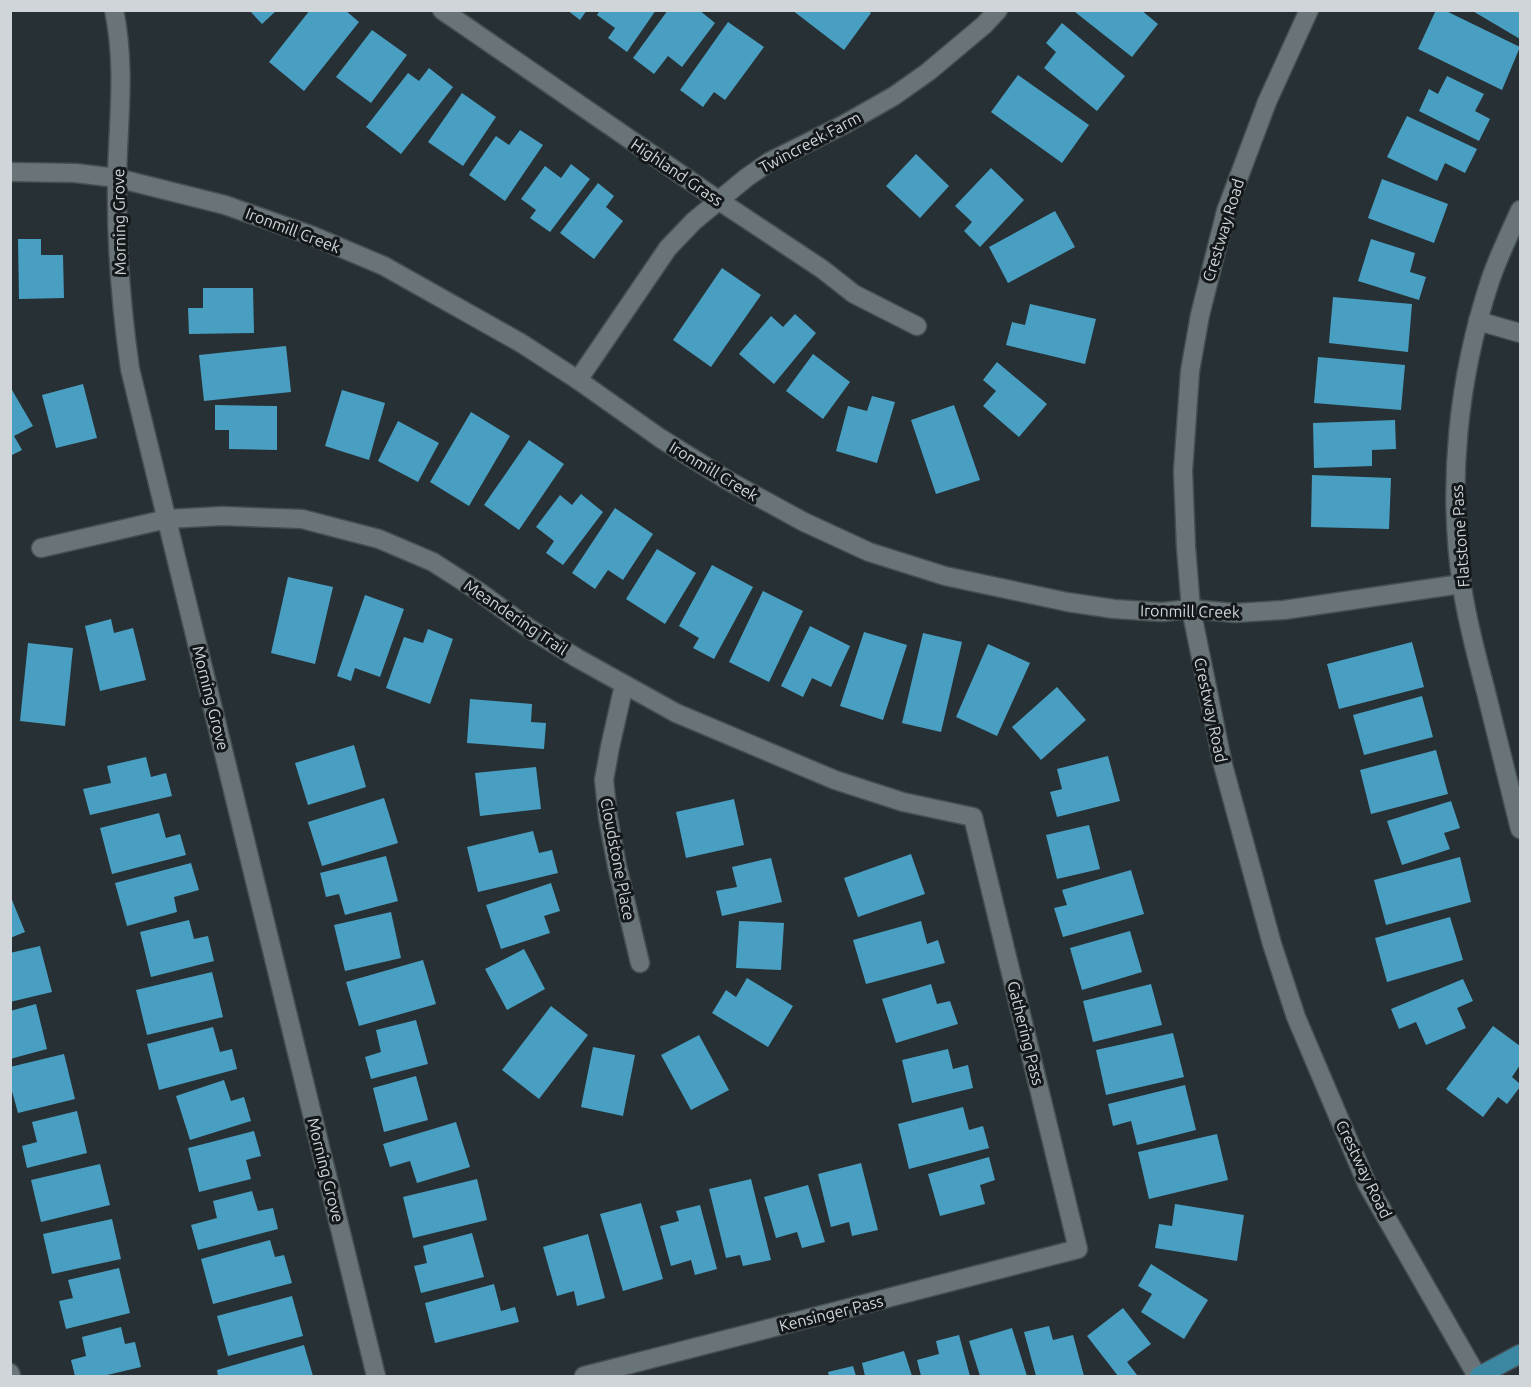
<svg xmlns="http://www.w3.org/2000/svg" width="1531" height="1387" font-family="Ubuntu,sans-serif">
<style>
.building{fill:#499fc2}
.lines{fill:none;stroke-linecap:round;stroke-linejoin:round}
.minor-casing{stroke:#454e51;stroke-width:21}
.major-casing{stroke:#454e51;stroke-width:21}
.minor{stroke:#697479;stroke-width:18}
.major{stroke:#3b87a2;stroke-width:18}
.labels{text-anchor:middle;stroke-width:6;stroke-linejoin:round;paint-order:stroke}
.street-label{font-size:16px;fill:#cfd5d8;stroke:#14181a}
</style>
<rect width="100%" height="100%" fill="#273135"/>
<!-- building -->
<g class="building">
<polygon points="249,10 277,10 262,24"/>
<polygon points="310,10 345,10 359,22 304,91 269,62"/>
<polygon points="567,10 587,10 580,20"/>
<polygon points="600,10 656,10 627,52 608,38 615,28 597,15"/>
<polygon points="668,10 699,10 715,23 682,67 668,56 654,74 633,58"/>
<polygon points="792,10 867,10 871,13 844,50"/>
<polygon points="1077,10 1141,10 1158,24 1132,57 1075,12"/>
<polygon points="1436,10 1444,10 1520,47 1502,90 1418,49"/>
<polygon points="1471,10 1520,10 1520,39"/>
<polygon points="728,22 764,47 725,100 714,92 703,107 680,90"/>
<polygon points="1062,23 1125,76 1097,111 1044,68 1056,52 1046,43"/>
<polygon points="372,30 407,55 371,103 336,77"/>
<polygon points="429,68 453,87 401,154 366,127 408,73 419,81"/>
<polygon points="1018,75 1089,125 1062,163 991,112"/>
<polygon points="1447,76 1484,94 1475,111 1490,119 1479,141 1419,111 1429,89 1438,94"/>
<polygon points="462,93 496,117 463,166 428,142"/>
<polygon points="1407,116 1477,149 1465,173 1445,163 1437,181 1387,157"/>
<polygon points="520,130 543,145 505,201 469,175 496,136 509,145"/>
<polygon points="916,154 949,186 920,218 886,186"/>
<polygon points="571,164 590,179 550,232 530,218 536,210 521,199 545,166 561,178"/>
<polygon points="991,168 1024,200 980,247 964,231 972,222 955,206"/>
<polygon points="1382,179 1448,204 1434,243 1368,218"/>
<polygon points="598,183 614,196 606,207 623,221 594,259 560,233"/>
<polygon points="1055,211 1075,247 1008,283 989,247"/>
<polygon points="18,239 41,239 41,255 63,255 64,298 19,299"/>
<polygon points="1371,239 1415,253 1410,272 1426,277 1419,300 1358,281"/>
<polygon points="722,268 761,295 711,367 673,340"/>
<polygon points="203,288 253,288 254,333 189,334 188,308 203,308"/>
<polygon points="1333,297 1412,304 1408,352 1329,343"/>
<polygon points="1030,304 1096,319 1085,364 1006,345 1012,322 1025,325"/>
<polygon points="795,314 816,333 774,384 739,354 771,316 783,327"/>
<polygon points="286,346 291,392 204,401 199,355"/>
<polygon points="813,354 850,382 823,419 786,391"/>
<polygon points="1318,357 1405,365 1401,410 1314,403"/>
<polygon points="997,362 1047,404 1019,437 983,406 996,391 983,380"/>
<polygon points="83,384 97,438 56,448 42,395"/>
<polygon points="12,390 33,426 14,436 22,450 10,456 10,391"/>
<polygon points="342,390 385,403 369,460 325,446"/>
<polygon points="872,396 895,402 877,463 836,451 848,406 867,411"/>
<polygon points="215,405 277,406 277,450 229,449 229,430 215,430"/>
<polygon points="954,405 980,480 936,494 911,420"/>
<polygon points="471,412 510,436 469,506 430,482"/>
<polygon points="1395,420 1396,449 1372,450 1372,466 1314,468 1313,423"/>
<polygon points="398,421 439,443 418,482 378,461"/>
<polygon points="529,440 564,464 519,530 484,505"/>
<polygon points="1312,475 1391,478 1389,529 1311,527"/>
<polygon points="581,494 603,512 563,565 546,553 554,541 536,527 560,495 572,505"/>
<polygon points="615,508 653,534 623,580 608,570 595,589 572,573"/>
<polygon points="657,549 696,573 665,624 626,599"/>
<polygon points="712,565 753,587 714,659 693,648 699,638 679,626"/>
<polygon points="288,577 333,587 315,664 271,653"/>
<polygon points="763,591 803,611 769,682 729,662"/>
<polygon points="365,595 404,609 380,677 355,668 351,681 337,676"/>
<polygon points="111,619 114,633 133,628 146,680 100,691 85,626"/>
<polygon points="810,626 850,646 831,687 812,678 803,697 781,686"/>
<polygon points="428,629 453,639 430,704 386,688 404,637 423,643"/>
<polygon points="864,632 907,645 883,720 840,706"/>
<polygon points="923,633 962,642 941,732 902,723"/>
<polygon points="1412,642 1424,687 1339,709 1327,664"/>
<polygon points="28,643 73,648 65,726 20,721"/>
<polygon points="988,644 1030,663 997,736 956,717"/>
<polygon points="1057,687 1086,720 1041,760 1012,727"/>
<polygon points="1422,696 1433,737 1364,755 1353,715"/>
<polygon points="470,699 532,704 531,722 546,723 544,749 467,743"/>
<polygon points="354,745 366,787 308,805 295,763"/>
<polygon points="1436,750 1448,794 1371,814 1360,770"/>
<polygon points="1108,756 1120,801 1057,817 1050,792 1062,789 1057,769"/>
<polygon points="146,757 151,777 166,773 172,796 90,815 83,789 111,783 107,766"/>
<polygon points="536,767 541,809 480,816 475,773"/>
<polygon points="384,798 398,843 322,866 308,822"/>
<polygon points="734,799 744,845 686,858 676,812"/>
<polygon points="1451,801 1460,828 1444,833 1450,849 1402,865 1387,821"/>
<polygon points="159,813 166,838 180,834 186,855 112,874 100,828"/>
<polygon points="1089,825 1100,869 1057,879 1046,835"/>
<polygon points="533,831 539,853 552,850 558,873 478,892 467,847"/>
<polygon points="911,854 925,894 858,917 844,878"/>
<polygon points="386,856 398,901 345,915 339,894 326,897 320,873"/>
<polygon points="1460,857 1471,902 1386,925 1374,880"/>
<polygon points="771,858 782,902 722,916 716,891 737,887 732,867"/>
<polygon points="191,863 199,890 174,897 177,912 127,926 115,883"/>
<polygon points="1131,870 1144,914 1063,937 1054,908 1067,905 1062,890"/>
<polygon points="551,883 560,911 544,916 550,933 501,949 486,905"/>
<polygon points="10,895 25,932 10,938"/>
<polygon points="391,912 401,958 345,971 334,925"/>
<polygon points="1450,917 1463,960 1387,982 1375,938"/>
<polygon points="189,920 194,939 208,936 214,961 151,977 140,932"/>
<polygon points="739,921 784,923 781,970 736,968"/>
<polygon points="921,921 927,944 938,940 945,963 866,984 853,940"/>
<polygon points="1130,931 1142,972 1082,990 1070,948"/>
<polygon points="40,946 52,992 10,1002 10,953"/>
<polygon points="524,949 545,989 507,1010 485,969"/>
<polygon points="423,960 436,1004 359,1026 346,982"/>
<polygon points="212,972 223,1017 147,1035 136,990"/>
<polygon points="747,978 793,1006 768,1047 712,1013 726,990 736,997"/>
<polygon points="1463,979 1473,1001 1457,1008 1466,1028 1426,1045 1416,1022 1399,1029 1391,1009"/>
<polygon points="931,984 937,1004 950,1001 958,1024 896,1043 882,999"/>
<polygon points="1151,984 1162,1025 1093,1042 1083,1001"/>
<polygon points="36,1004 47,1049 10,1059 10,1011"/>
<polygon points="551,1006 588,1035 539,1099 502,1070"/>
<polygon points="416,1020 428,1064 371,1079 365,1057 381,1052 376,1030"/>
<polygon points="1493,1026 1520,1046 1520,1065 1512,1077 1520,1084 1520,1087 1507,1104 1498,1097 1483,1117 1446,1089"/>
<polygon points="213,1027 220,1052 232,1049 237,1069 159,1090 147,1044"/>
<polygon points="1173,1033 1184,1077 1106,1095 1096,1050"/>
<polygon points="699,1035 729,1090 691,1110 661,1055"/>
<polygon points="593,1047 635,1055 623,1116 581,1107"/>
<polygon points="948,1049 953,1069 968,1065 973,1088 912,1103 902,1060"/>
<polygon points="64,1054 75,1099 18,1113 10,1084 10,1067"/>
<polygon points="416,1076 428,1120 384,1132 373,1088"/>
<polygon points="224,1080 231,1101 244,1097 251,1121 190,1140 176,1096"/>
<polygon points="1185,1085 1196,1130 1137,1145 1131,1121 1113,1126 1108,1104"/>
<polygon points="963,1107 969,1130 983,1126 989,1148 909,1169 898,1124"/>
<polygon points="77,1111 87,1153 27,1168 22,1146 37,1142 32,1122"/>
<polygon points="456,1122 470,1167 417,1183 410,1161 390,1167 383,1144"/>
<polygon points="254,1131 261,1156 246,1160 251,1179 199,1192 188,1148"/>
<polygon points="1217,1134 1228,1180 1149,1199 1138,1152"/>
<polygon points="989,1157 995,1180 980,1185 985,1204 940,1216 928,1174"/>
<polygon points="861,1163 878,1230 852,1236 849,1222 831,1227 818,1174"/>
<polygon points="100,1164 110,1205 41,1222 31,1180"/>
<polygon points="477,1179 487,1220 413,1238 403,1197"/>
<polygon points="751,1179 771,1260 743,1266 740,1255 726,1258 709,1189"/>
<polygon points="808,1185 825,1242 802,1248 797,1232 776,1238 764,1197"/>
<polygon points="252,1191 258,1211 273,1208 278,1229 198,1250 191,1225 217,1218 213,1201"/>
<polygon points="641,1203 663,1279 623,1291 600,1214"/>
<polygon points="1175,1204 1244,1215 1237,1261 1155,1248 1159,1224 1172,1226"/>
<polygon points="700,1205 717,1269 695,1275 691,1260 671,1266 660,1226 679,1221 676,1211"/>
<polygon points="112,1219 121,1259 52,1274 43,1234"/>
<polygon points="472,1233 484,1277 421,1293 414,1266 427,1263 423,1246"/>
<polygon points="588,1234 605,1298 577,1306 574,1291 557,1296 543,1247"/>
<polygon points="270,1240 275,1257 284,1255 292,1283 213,1304 201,1259"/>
<polygon points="1151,1264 1208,1300 1184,1339 1141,1312 1152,1294 1138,1286"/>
<polygon points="119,1268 130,1313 66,1329 59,1301 73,1298 68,1280"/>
<polygon points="494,1284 501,1311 515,1307 519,1322 435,1343 425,1303"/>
<polygon points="292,1296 303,1336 228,1356 217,1316"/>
<polygon points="1123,1308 1151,1344 1127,1362 1137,1375 1134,1376 1118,1376 1087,1336"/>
<polygon points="1049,1326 1053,1340 1073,1335 1084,1376 1036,1376 1024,1332"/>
<polygon points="121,1327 125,1344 135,1342 141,1367 103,1376 75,1376 71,1360 86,1356 82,1337"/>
<polygon points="1012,1328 1027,1376 980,1376 969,1341"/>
<polygon points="959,1335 970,1376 921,1376 917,1360 939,1354 936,1341"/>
<polygon points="304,1345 313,1376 218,1376 217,1370"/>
<polygon points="904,1351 912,1376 865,1376 862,1363"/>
<polygon points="853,1366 856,1376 829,1376 828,1372"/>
</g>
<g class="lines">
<!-- minor casing -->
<g class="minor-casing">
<g id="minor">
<path d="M114,10C126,67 118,122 117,178C116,242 121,306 130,369L376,1376"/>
<polyline points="442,10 718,200 822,269 854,294 917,326"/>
<polyline points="1309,10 1267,102 1226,211 1200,315 1190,371 1183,471 1186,547 1191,609 1223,765 1272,944 1296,1017 1367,1184 1477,1376"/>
<polyline points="10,172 75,173 117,178 225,205 313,236 384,266 521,343 578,380 660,438 727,480 804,522 869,552 945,576 1067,602 1114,609 1162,612 1191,609 1235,613 1284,610 1461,584"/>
<path d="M1520,210C1510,233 1498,257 1490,281C1458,378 1447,485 1462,586C1467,622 1477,657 1486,692C1497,738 1509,783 1520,829"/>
<polyline points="1478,321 1520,333"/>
<polyline points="578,380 668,248 694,221 746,178 769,162 843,125 894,96 928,72 984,25 998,10"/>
<polyline points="41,548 167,519 222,516 302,519 379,539 433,562 478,591 530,629 577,658 676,713 835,780 903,802 973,817 1078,1249 584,1376"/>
<polyline points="624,685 610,747 604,780 608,818 617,866 640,963"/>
<polyline points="10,1373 11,1376"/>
</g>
</g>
<!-- major casing -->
<g class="major-casing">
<polyline id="major" points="1479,1376 1520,1354"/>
</g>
<!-- minor -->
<use href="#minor" class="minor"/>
<!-- major -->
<use href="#major" class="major"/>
</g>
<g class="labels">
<!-- street labels -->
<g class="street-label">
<text transform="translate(810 142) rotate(-28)" y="6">Twincreek Farm</text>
<text transform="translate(677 172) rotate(34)" y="6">Highland Grass</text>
<text transform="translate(119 222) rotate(-91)" y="6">Morning Grove</text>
<text transform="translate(293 230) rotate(21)" y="6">Ironmill Creek</text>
<text transform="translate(1223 230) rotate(-73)" y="6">Crestway Road</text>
<text transform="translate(714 471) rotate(31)" y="6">Ironmill Creek</text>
<text transform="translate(1460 536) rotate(-94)" y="6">Flatstone Pass</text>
<text transform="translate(1190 611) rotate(1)" y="6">Ironmill Creek</text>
<text transform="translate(516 617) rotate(34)" y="6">Meandering Trail</text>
<text transform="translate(211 698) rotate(76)" y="6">Morning Grove</text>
<text transform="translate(1211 710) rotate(78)" y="6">Crestway Road</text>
<text transform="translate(618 859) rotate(79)" y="6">Cloudstone Place</text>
<text transform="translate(1026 1033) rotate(76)" y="6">Gathering Pass</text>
<text transform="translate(1364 1169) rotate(64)" y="6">Crestway Road</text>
<text transform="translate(326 1170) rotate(76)" y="6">Morning Grove</text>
<text transform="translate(831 1313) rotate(-14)" y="6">Kensinger Pass</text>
</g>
</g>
<!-- border -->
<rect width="1531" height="1387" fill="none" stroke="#cfd5d8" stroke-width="24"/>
</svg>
